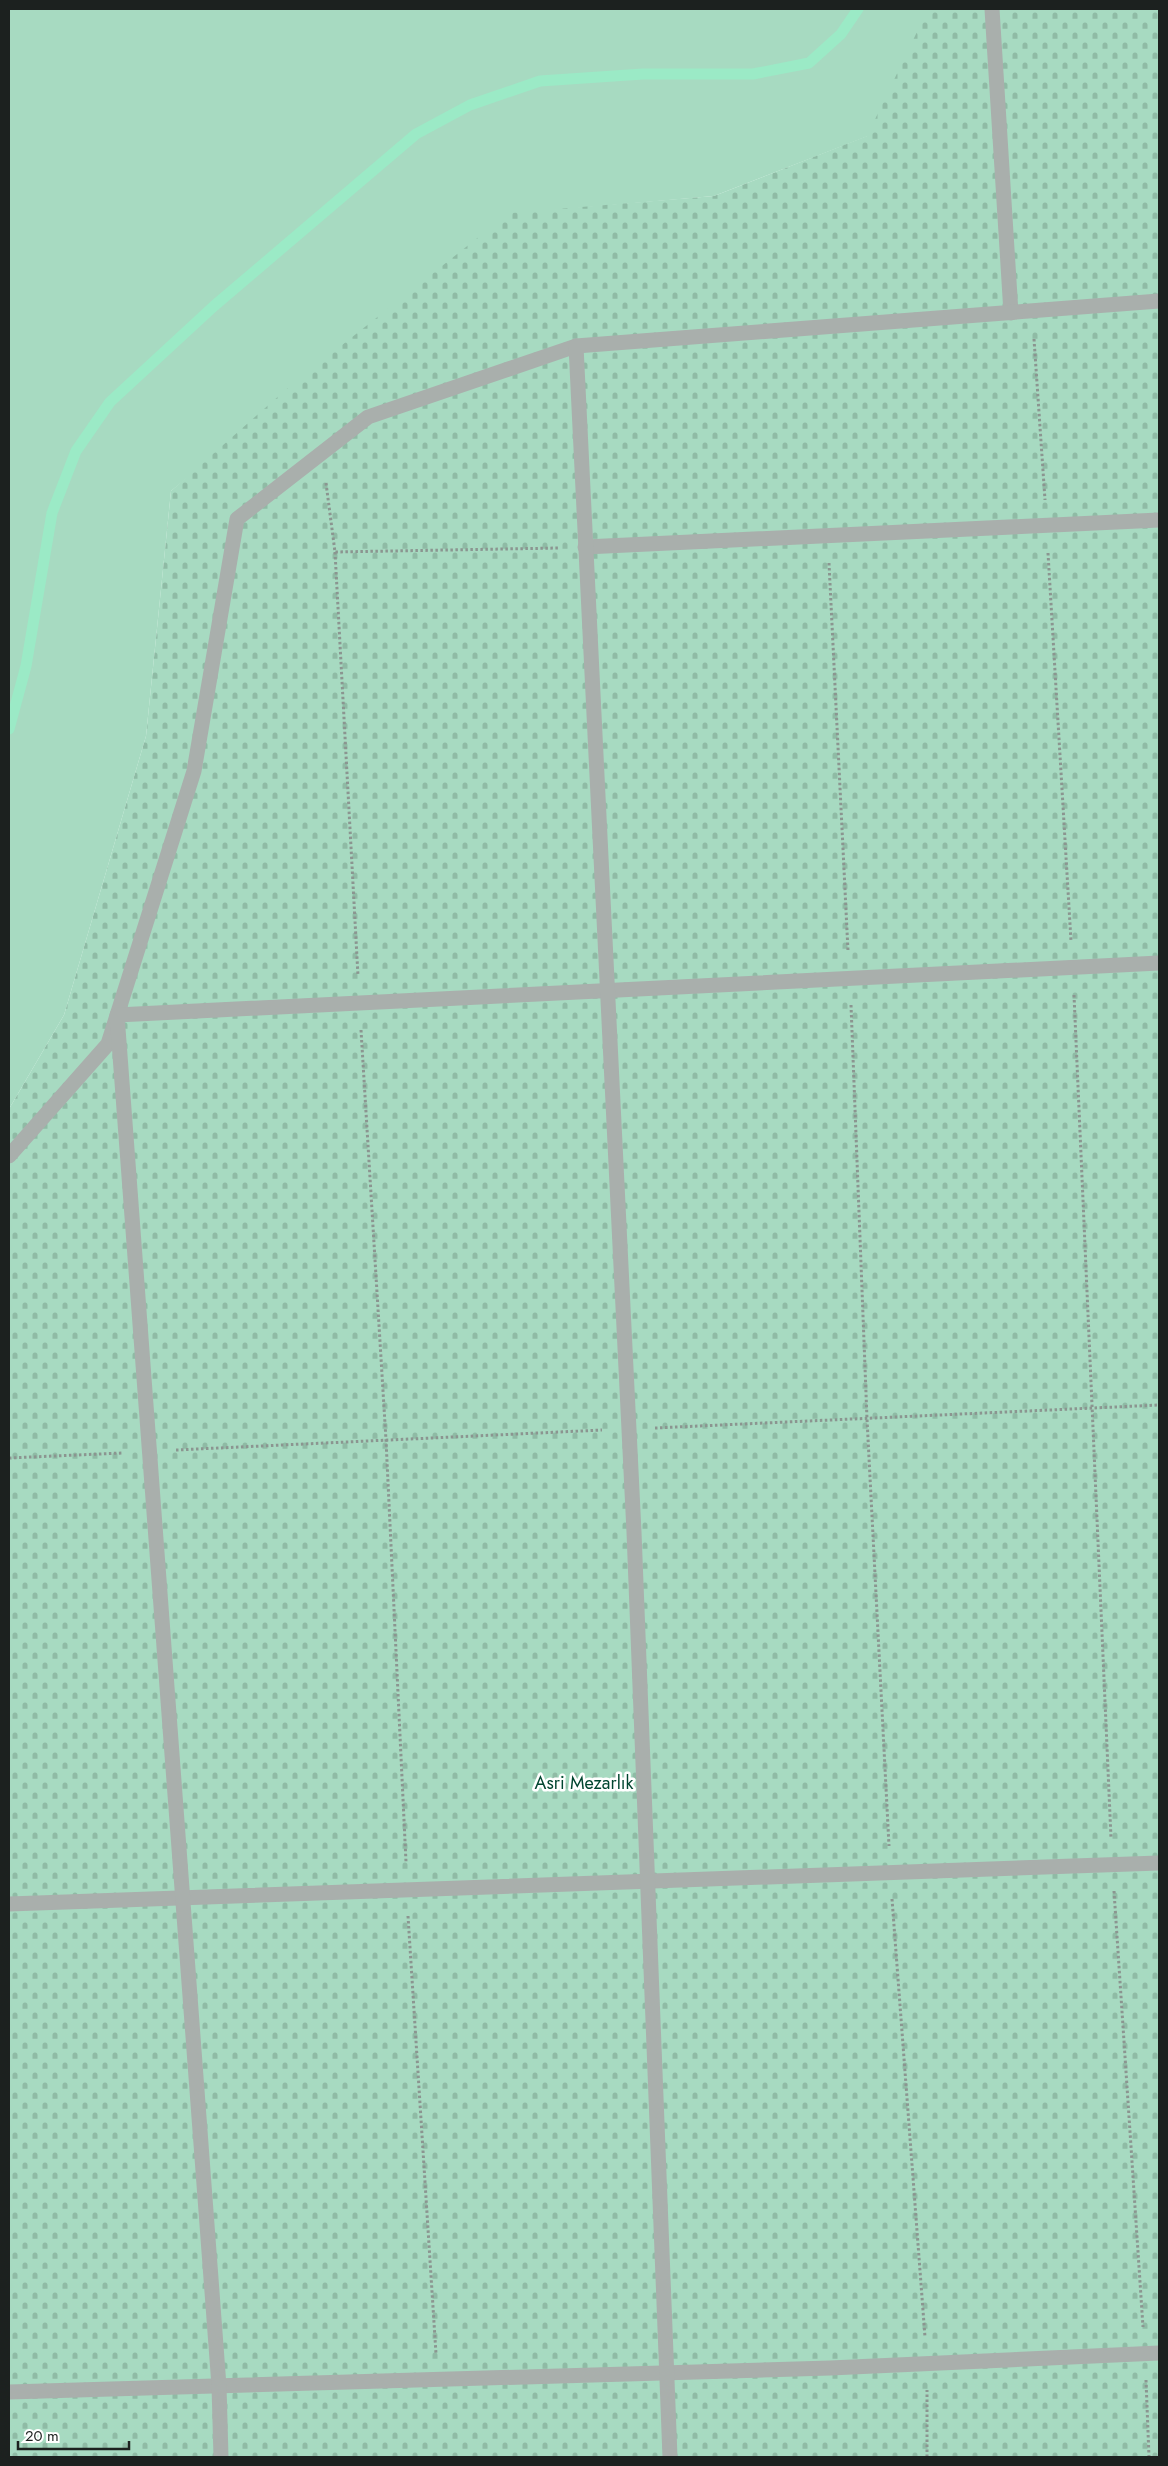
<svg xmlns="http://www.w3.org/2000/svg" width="1168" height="2466" font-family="Jost,sans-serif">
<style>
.grass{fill:#a7dac1}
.cemetery{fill:url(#cemetery-stones)}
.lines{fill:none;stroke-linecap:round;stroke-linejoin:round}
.stream{stroke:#9beac6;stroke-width:11}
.path{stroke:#8b9590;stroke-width:3;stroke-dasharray:2.5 2.5;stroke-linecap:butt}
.minor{stroke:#a9afac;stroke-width:15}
.labels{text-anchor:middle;stroke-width:5;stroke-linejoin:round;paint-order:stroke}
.park-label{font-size:18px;fill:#00452f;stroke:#fff}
</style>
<defs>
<pattern id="cemetery-stones" width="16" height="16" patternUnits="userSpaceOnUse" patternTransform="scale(1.25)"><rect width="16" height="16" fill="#a7dac1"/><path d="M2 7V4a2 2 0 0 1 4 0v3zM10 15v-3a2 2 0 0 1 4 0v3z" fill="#8fbba5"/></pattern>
</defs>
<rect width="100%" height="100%" fill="#edfbf4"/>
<!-- grass -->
<polygon class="grass" points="9,9 928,9 928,11 868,136 714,196 509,214 171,491 146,736 64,1015 9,1109"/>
<!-- cemetery -->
<polygon class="cemetery" points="928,9 1159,9 1159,2457 9,2457 9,1109 64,1015 146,736 171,491 289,387 509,213 714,196 867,136"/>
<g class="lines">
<!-- stream -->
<polyline class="stream" points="9,729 26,666 52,513 76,451 110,402 214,306 416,134 470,105 540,81 643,74 753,74 809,63 841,34 858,9"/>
<!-- path -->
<g class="path">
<polyline points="1034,339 1045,500"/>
<polyline points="326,483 335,552 559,548"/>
<polyline points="335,552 358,976"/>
<polyline points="1048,553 1071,941"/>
<polyline points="829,563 848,951"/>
<polyline points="1074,995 1111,1838"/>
<polyline points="851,1005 867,1419 889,1846"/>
<polyline points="361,1030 386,1440 406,1862"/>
<polyline points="655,1428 1159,1405"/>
<polyline points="176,1450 602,1430"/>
<polyline points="9,1458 122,1453"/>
<polyline points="1114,1891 1143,2327"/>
<polyline points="892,1899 925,2337"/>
<polyline points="408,1916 436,2354"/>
<polyline points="1146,2380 1149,2457"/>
<polyline points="927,2457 927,2390"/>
</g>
<!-- minor -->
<g class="minor">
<polyline points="992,9 1011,313"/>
<polyline points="585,547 1159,520"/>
<polyline points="9,1156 108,1044 194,771 237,519 368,417 576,346"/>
<polyline points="9,1904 1159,1863"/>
<polyline points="9,2392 830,2368 1159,2353"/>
<polyline points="221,2457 219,2386 117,1015 1159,963"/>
<polyline points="670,2457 634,1532 576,346 1159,301"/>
</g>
</g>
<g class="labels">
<!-- park labels -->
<g class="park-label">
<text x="584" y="1789">Asri Mezarlık</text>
</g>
</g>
<!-- border -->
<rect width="1168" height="2466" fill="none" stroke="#1c211f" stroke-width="20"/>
<!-- scale -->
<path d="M18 2441v8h111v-8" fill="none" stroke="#1c211f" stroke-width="2.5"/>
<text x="25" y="2441" font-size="15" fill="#1c211f" stroke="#ffffff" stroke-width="4" paint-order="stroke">20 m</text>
</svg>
